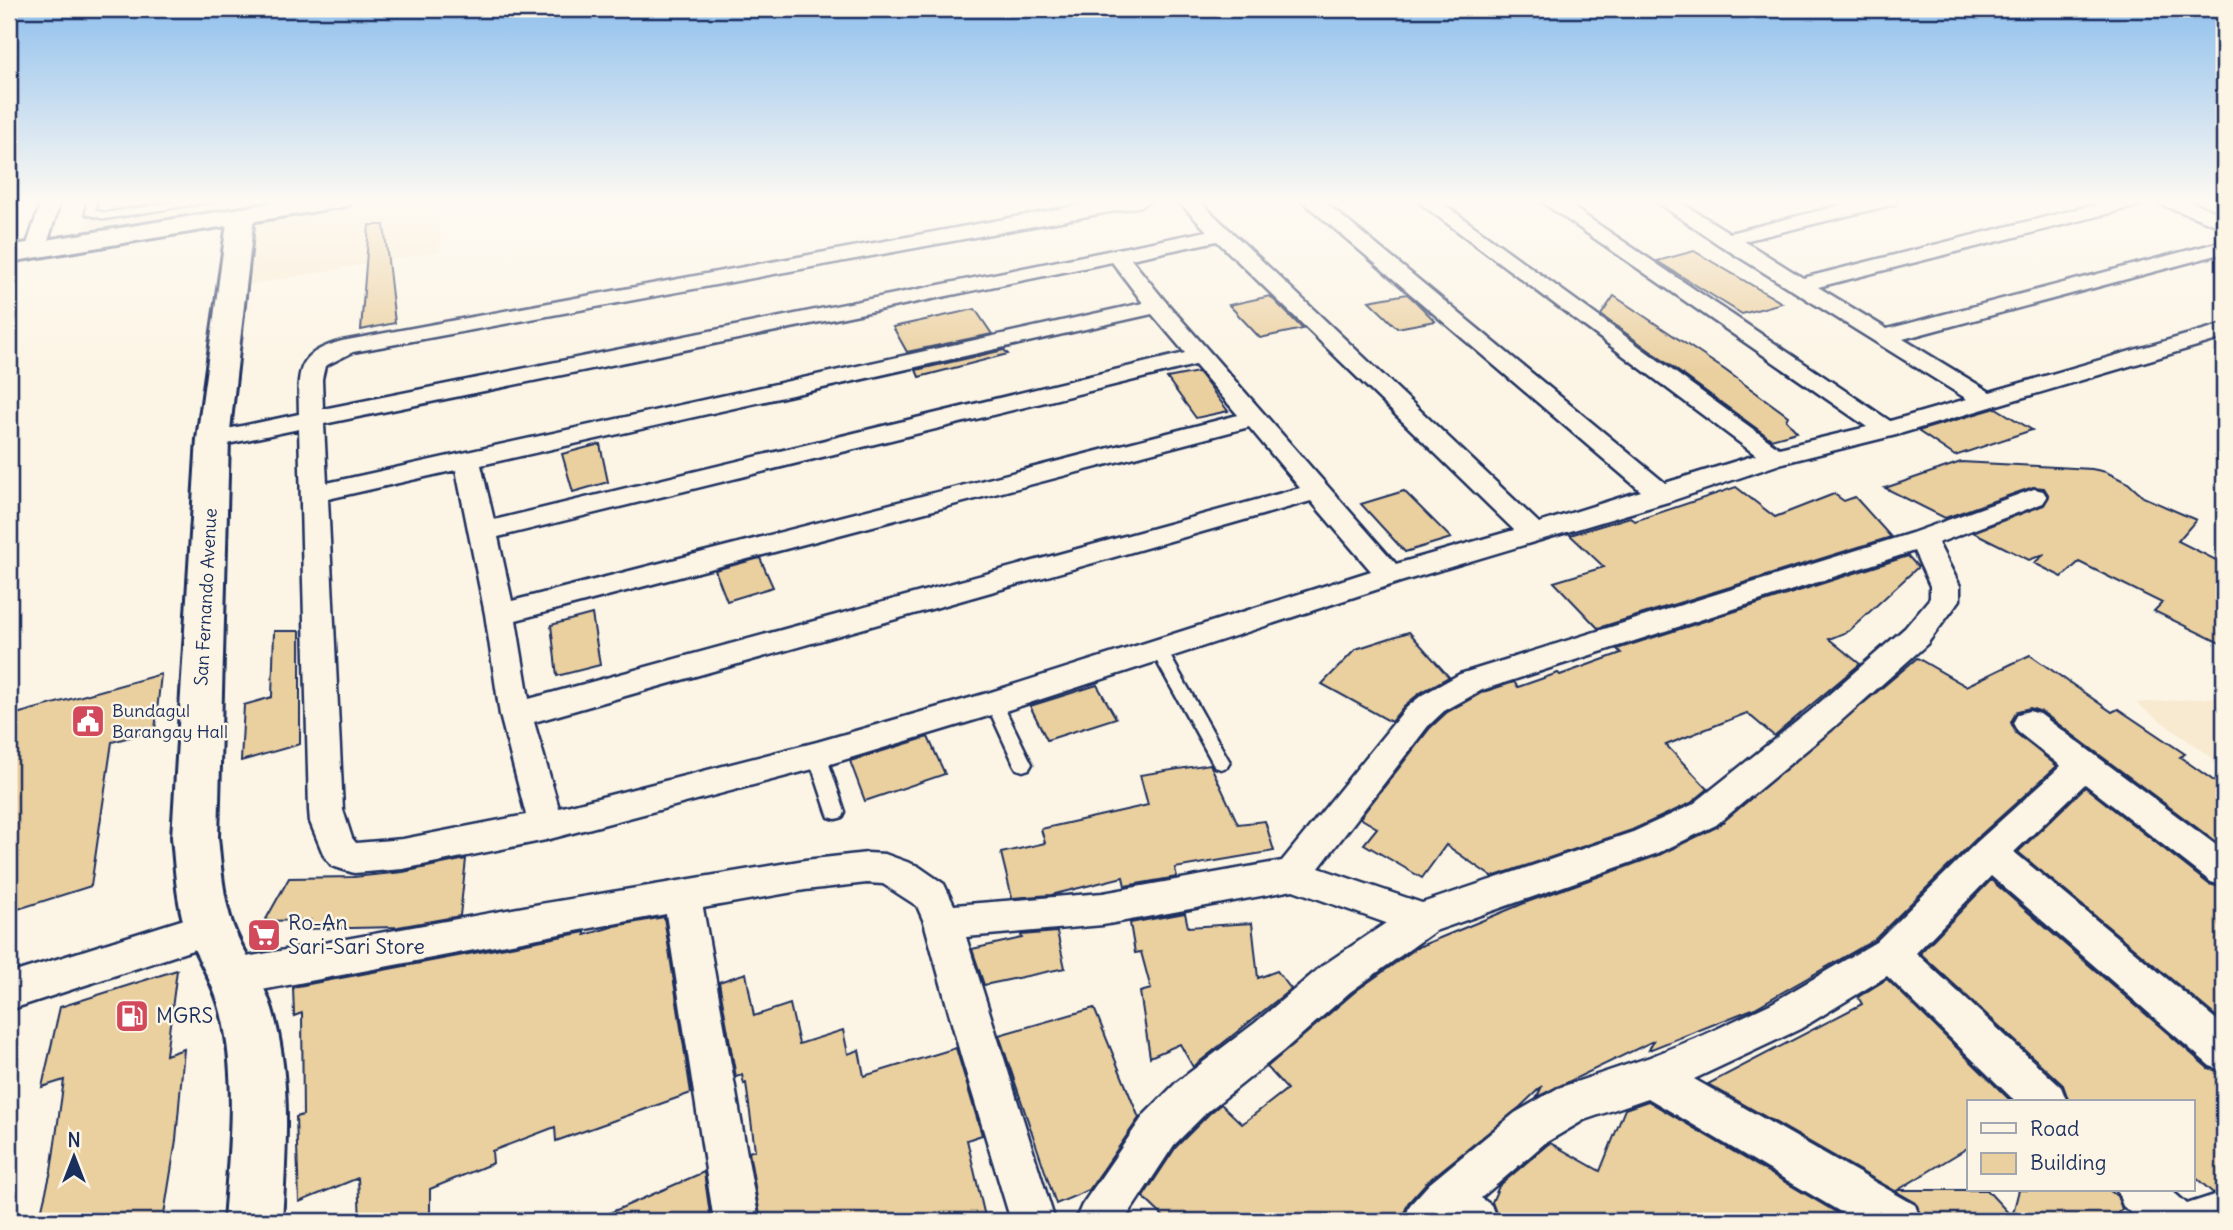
<svg xmlns="http://www.w3.org/2000/svg" width="2233" height="1230" font-family="Delius,sans-serif">
<style>
.built{fill:#f7ead0}
.building{fill:#eacf9f;stroke:#1b2f5e;stroke-width:2}
.lines{fill:none;stroke-linecap:round;stroke-linejoin:round}
.lane-casing{stroke:#1b2f5e;stroke-width:5}
.street-casing{stroke:#1b2f5e;stroke-width:5}
.secondary-casing{stroke:#1b2f5e;stroke-width:6}
.primary-casing{stroke:#1b2f5e;stroke-width:6}
.lane{fill:#fcf5e5;fill-rule:evenodd}
.street{fill:#fcf5e5;fill-rule:evenodd}
.secondary{fill:#fcf5e5;fill-rule:evenodd}
.primary{fill:#fcf5e5;fill-rule:evenodd}
.labels{text-anchor:middle;stroke-width:5;stroke-linejoin:round;paint-order:stroke}
.street-label{font-size:18px;fill:#1b2f5e;stroke:#fcf5e5}
.poi-label{font-size:18px;fill:#1b2f5e;stroke:#fcf5e5;text-anchor:start}
.near-poi-label{font-size:21px;fill:#1b2f5e;stroke:#fcf5e5;text-anchor:start}
</style>
<rect width="100%" height="100%" fill="#fcf5e5"/>
<filter id="ink" filterUnits="userSpaceOnUse"><feTurbulence type="fractalNoise" baseFrequency=".0143" numOctaves="2"/><feDisplacementMap in="SourceGraphic" scale="14" xChannelSelector="R" yChannelSelector="G"/><feConvolveMatrix kernelMatrix="1 2 1 2 8 2 1 2 1" color-interpolation-filters="sRGB"/></filter>
<g filter="url(#ink)">
<!-- built -->
<g class="built">
<polygon points="92,200 268,200 86,229"/>
<polygon points="378,200 438,200 441,251 246,285 257,220"/>
<polygon points="2224,697 2224,767 2136,703"/>
</g>
<!-- building -->
<g class="building">
<polygon points="369,225 384,225 395,323 361,330"/>
<polygon points="1694,251 1782,303 1742,314 1657,261"/>
<polygon points="1407,294 1415,301 1435,321 1397,328 1369,301"/>
<polygon points="1270,296 1303,329 1260,338 1229,305"/>
<polygon points="1614,296 1725,370 1788,416 1786,420 1797,432 1771,439 1609,321 1601,315"/>
<polygon points="975,309 992,334 907,352 893,327"/>
<polygon points="1004,350 1008,354 919,377 916,370"/>
<polygon points="1198,372 1202,377 1228,411 1196,418 1167,378"/>
<polygon points="1996,408 2032,430 1955,456 1918,431"/>
<polygon points="600,444 608,482 573,492 562,454"/>
<polygon points="1961,462 2092,469 2106,472 2128,483 2143,497 2196,520 2178,541 2224,564 2224,645 2154,611 2162,603 2079,562 2062,577 2034,563 2045,554 2029,560 1973,532 2044,505 2049,496 2044,488 2033,487 1945,518 1885,488"/>
<polygon points="1736,487 1775,517 1834,494 1844,501 1855,497 1891,537 1598,628 1554,582 1604,567 1570,535 1630,517 1635,521"/>
<polygon points="1404,491 1451,538 1405,552 1361,504"/>
<polygon points="1908,556 1918,567 1849,631 1829,639 1860,664 1774,736 1747,713 1666,745 1708,789 1691,803 1632,830 1492,877 1446,845 1422,878 1364,844 1377,828 1360,818 1430,728 1446,713 1483,692 1514,682 1518,687 1558,673 1560,675 1621,653 1617,649"/>
<polygon points="760,558 773,587 727,601 715,570"/>
<polygon points="592,614 600,665 557,676 551,625"/>
<polygon points="274,631 300,631 300,744 241,761 244,705 272,697"/>
<polygon points="1409,632 1449,677 1420,693 1404,706 1391,722 1322,684 1356,649"/>
<polygon points="2030,655 2112,712 2118,709 2185,754 2180,757 2224,788 2224,848 2042,712 2030,708 2017,711 2011,722 2016,733 2057,766 1975,840 1874,940 1755,1008 1649,1050 1653,1041 1537,1097 1542,1086 1520,1107 1427,1182 1408,1203 1401,1221 1168,1221 1143,1197 1176,1147 1209,1114 1221,1104 1242,1124 1287,1089 1267,1067 1357,990 1418,947 1527,902 1659,855 1717,827 1917,658 1966,686"/>
<polygon points="161,674 155,730 112,742 91,886 9,912 9,716"/>
<polygon points="1097,685 1116,718 1047,740 1030,706"/>
<polygon points="928,737 945,774 865,801 850,761"/>
<polygon points="1210,764 1238,824 1265,821 1274,851 1175,868 1177,877 1125,886 1123,877 1051,895 1012,898 1001,853 1045,843 1041,829 1148,805 1140,775"/>
<polygon points="2085,787 2209,884 2224,888 2224,1023 2018,852"/>
<polygon points="466,859 460,916 398,927 306,929 310,920 265,921 289,878 353,877 403,872"/>
<polygon points="1991,880 2208,1068 2224,1073 2224,1190 2213,1193 2193,1175 2193,1102 2069,1102 2063,1085 1920,953"/>
<polygon points="1185,913 1188,927 1252,923 1258,978 1277,971 1291,989 1193,1067 1180,1044 1150,1057 1140,992 1151,989 1141,952 1135,953 1130,923"/>
<polygon points="664,917 691,1093 556,1141 555,1127 492,1151 493,1163 430,1189 430,1221 360,1221 358,1178 299,1202 296,1117 303,1115 302,1013 294,1016 293,987 585,932 585,935 615,926"/>
<polygon points="1057,932 1065,968 984,985 972,949 1022,938 1021,935"/>
<polygon points="177,970 166,1055 184,1049 176,1140 163,1221 39,1221 51,1171 64,1080 42,1087 60,1007"/>
<polygon points="746,973 754,1016 790,1004 799,1044 843,1030 848,1054 859,1050 864,1076 956,1048 982,1135 967,1140 986,1221 761,1221 749,1152 755,1150 746,1083 744,1084 742,1075 736,1077 719,982"/>
<polygon points="1887,979 2012,1102 1969,1102 1969,1147 1898,1190 1987,1190 2012,1217 2019,1190 2109,1190 2117,1196 2122,1209 2110,1221 1923,1221 1916,1203 1708,1084 1862,1004 1858,997"/>
<polygon points="1094,1008 1139,1118 1089,1190 1056,1204 999,1035"/>
<polygon points="1648,1101 1851,1221 1499,1221 1492,1202 1499,1186 1547,1145 1550,1143 1600,1171 1625,1109"/>
<polygon points="704,1172 711,1221 591,1221"/>
</g>
<g class="lines">
<!-- lane casing -->
<g class="lane-casing">
<g id="lane">
<polygon points="87,200 97,200 95,210 105,213 190,200 219,200 105,219 86,214"/>
<polygon points="1158,643 1164,645 1227,757 1230,762 1227,767 1221,769 1215,767 1150,649"/>
<polygon points="994,697 1000,699 1002,703 1032,764 1029,769 1023,771 1017,769 1014,764 986,703 988,699"/>
<polygon points="817,748 823,750 826,755 845,812 843,817 836,819 829,817 827,812 808,755 811,750"/>
</g>
</g>
<!-- street casing -->
<g class="street-casing">
<g id="street">
<polygon points="42,200 61,200 45,250 42,254 28,254 25,250"/>
<path d="M1108,200H1151L1142,206L353,352L325,366L322,379L323,409L1207,231L1177,200H1198L1539,523L1641,491L1301,200H1322L1665,483L1756,455L1416,200H1438L1779,448L1867,427L1539,200H1562L1890,421L1967,399L1718,244L1654,200H1677L1730,233L1862,200H1897L1895,204L1744,241L1803,278L2113,200H2147L2145,204L1818,287L1887,329L2224,241V253L1903,339L1990,392L2224,324V338L1896,435L1783,463L1671,501L1400,582L1005,711L817,768L546,840L403,869L354,873L332,866L324,856L310,822L309,810L299,429L213,447L204,444L200,439L204,434L299,414C298,371 295,354 342,341ZM1217,241L1514,530L1396,564L1165,301L1131,259ZM1112,262L1143,303L327,483L324,424ZM1152,314L1185,353L494,520L481,465ZM1195,365L1238,415L512,601L498,537ZM1249,427L1300,488L529,699L516,620ZM456,470L485,614L500,715L526,815L403,839L356,843L352,838L343,810L328,499ZM1311,501L1371,571L991,692L817,742L559,808L534,722Z"/>
<polygon points="2158,200 2186,200 2224,215 2224,228 2160,204"/>
<path d="M2034,489L2043,491L2047,497L2043,503L1938,543L1960,586V600L1927,644L1832,729L1716,825L1658,853L1435,931L1350,992L1283,1051L1207,1112L1174,1145L1124,1221H1075L1082,1205L1144,1115L1177,1082L1255,1023L1322,966L1386,923L1293,890L1103,925L966,937L1055,1221H1011L961,1056L924,922L917,906L883,884L867,883L805,890L703,908L759,1221H714L666,914L235,995L221,990L216,977L221,964L235,959L540,904L805,860L867,853L885,854L918,866L944,884L954,905L1103,893L1282,861L1406,708L1422,695L1460,674L1912,533ZM1914,551L1930,586V598L1905,628L1810,711L1692,805L1633,832L1422,903L1319,868L1428,726L1444,711L1482,690Z"/>
<polygon points="2029,711 2040,714 2224,851 2224,886 2211,882 2085,784 2014,852 2224,1026 2224,1071 2210,1066 1991,876 1916,953 2061,1087 2067,1102 2016,1102 1887,976 1800,1029 1694,1079 1915,1205 1921,1221 1856,1221 1648,1098 1584,1120 1545,1143 1481,1198 1491,1205 1497,1221 1404,1221 1410,1205 1429,1184 1515,1113 1558,1088 1650,1057 1704,1035 1772,1003 1876,942 1977,842 2061,766 2018,732 2013,723 2018,714"/>
<polygon points="210,911 223,916 229,928 223,940 9,1010 9,974"/>
<polygon points="2117,1190 2171,1190 2187,1204 2224,1192 2224,1221 2140,1221 2123,1206"/>
</g>
</g>
<!-- secondary casing -->
<g class="secondary-casing">
<path id="secondary" d="M241,208L250,211L254,216L229,439L218,837C221,867 223,898 233,926C244,955 263,980 272,1009C292,1076 286,1152 282,1221H224C229,1152 238,1080 221,1012C214,982 195,956 185,927C176,899 175,867 172,837L197,439L228,216L232,211Z"/>
</g>
<!-- primary casing -->
<g class="primary-casing">
<polygon id="primary" points="291,200 352,200 349,205 340,207 9,262 9,246"/>
</g>
<!-- lane -->
<use href="#lane" class="lane"/>
<!-- street -->
<use href="#street" class="street"/>
<!-- secondary -->
<use href="#secondary" class="secondary"/>
<!-- primary -->
<use href="#primary" class="primary"/>
</g>
</g>
<!-- sky -->
<linearGradient id="sky" x2="0" y2="1"><stop stop-color="#90c0ed"/><stop offset="0.54" stop-color="#fefaf3"/><stop offset="1" stop-color="#fefaf3" stop-opacity="0"/></linearGradient>
<rect width="2233" height="373" fill="url(#sky)"/>
<!-- icons -->
<defs>
<g id="civic-square" transform="scale(1.75)"><rect x="-9" y="-9" width="18" height="18" rx="4" fill="#d1495b" stroke="#fcf5e5"/><path d="M-.6-6.5H3V-4.5H.6V-3L4-1V1h2V6H-6V1h2V-1L-.6-3ZM-1.2 2.5V6h2.4V2.5Z" fill="#fff"/></g>
<g id="supermarket-square" transform="scale(1.75)"><rect x="-9" y="-9" width="18" height="18" rx="4" fill="#d1495b" stroke="#fcf5e5"/><path d="M-6-5.5h2.5l.6 2H6L4.5 2H-2.5L-4.4-4H-6ZM-1.5 3.2a1.3 1.3 0 1 0 .1 0ZM3 3.2a1.3 1.3 0 1 0 .1 0Z" fill="#fff"/></g>
<g id="fuel-square" transform="scale(1.75)"><rect x="-9" y="-9" width="18" height="18" rx="4" fill="#d1495b" stroke="#fcf5e5"/><path d="M-5.5-6h7V0h2V4h1.3V-2.5L3-4.5l.8-.8L6-3V5H2.5V1h-1V6h-7ZM-4.2-4.7v3.2H.2V-4.7Z" fill="#fff"/></g>
</defs>
<g fill-rule="evenodd">
<use href="#civic-square" x="88" y="721"/>
<use href="#supermarket-square" x="264" y="935"/>
<use href="#fuel-square" x="132" y="1016"/>
</g>
<g class="labels">
<!-- street labels -->
<g class="street-label">
<text transform="translate(206 597) rotate(-87)" y="6">San Fernando Avenue</text>
</g>
<!-- poi labels -->
<g class="poi-label">
<text x="112" y="717">Bundagul<tspan x="112" dy="21">Barangay Hall</tspan></text>
</g>
<!-- near-poi labels -->
<g class="near-poi-label">
<text x="288" y="930">Ro-An<tspan x="288" dy="24">Sari-Sari Store</tspan></text>
<text x="156" y="1023">MGRS</text>
</g>
</g>
<!-- margin -->
<rect width="2233" height="1230" fill="none" stroke="#fcf5e5" stroke-width="35"/>
<rect x="18" y="18" width="2198" height="1195" fill="none" stroke="#1b2f5e" stroke-width="2.5" filter="url(#ink)"/>
<!-- legend -->
<rect x="1967" y="1100" width="228" height="91" fill="#fcf5e5" stroke="#a2a6af" stroke-width="2"/>
<rect x="1981" y="1123" width="35" height="10" fill="#fcf5e5" stroke="#a2a6af" stroke-width="2"/>
<text x="2030" y="1136" font-size="21" fill="#1b2f5e">Road</text>
<rect x="1981" y="1153" width="35" height="21" fill="#eacf9f" stroke="#a2a6af" stroke-width="2"/>
<text x="2030" y="1170" font-size="21" fill="#1b2f5e">Building</text>
<!-- north arrow -->
<g transform="translate(74 1157)" stroke="#fcf5e5" stroke-width="5" paint-order="stroke">
<path d="M0-5L12 26L0 18L-12 26Z" fill="#1b2f5e"/>
<text y="-10" font-size="19" font-weight="bold" text-anchor="middle" fill="#1b2f5e">N</text>
</g>
</svg>
